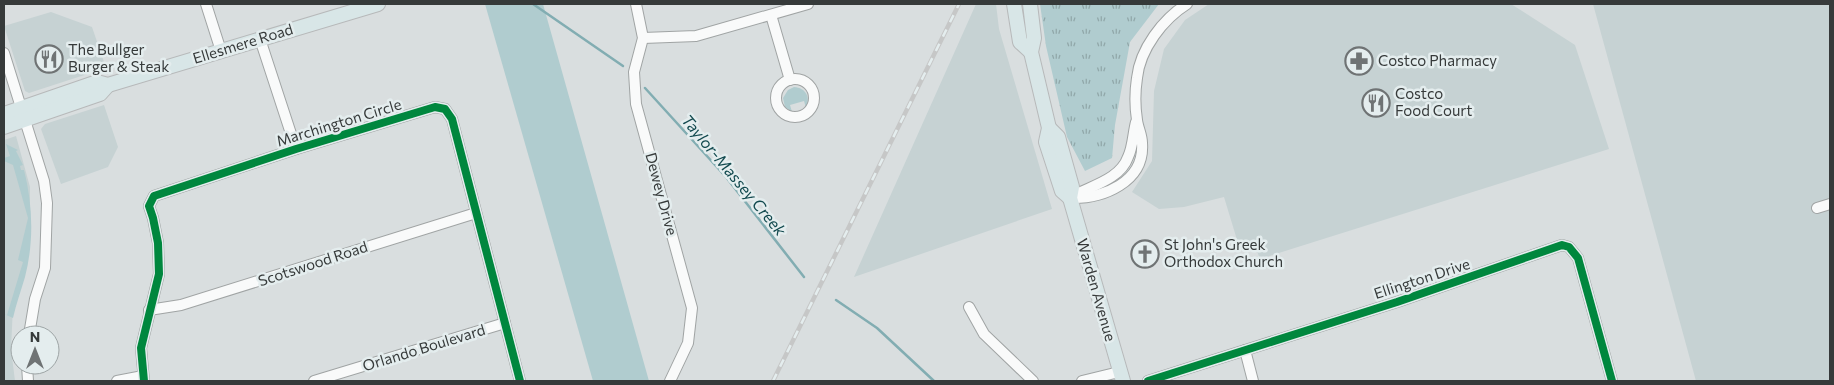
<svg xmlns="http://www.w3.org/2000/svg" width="1834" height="385" font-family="Commissioner,sans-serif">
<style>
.built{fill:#c6d2d3}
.green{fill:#b0cccf}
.park{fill:url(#park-tufts)}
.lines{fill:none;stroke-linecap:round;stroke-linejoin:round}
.stream{stroke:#82adb2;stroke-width:2.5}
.minor-casing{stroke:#a0a4a4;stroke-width:12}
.major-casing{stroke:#b7b9ba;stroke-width:16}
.minor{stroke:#f9fafa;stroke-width:10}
.major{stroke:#d8e6e7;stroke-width:14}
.rail-casing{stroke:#c6c7c7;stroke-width:4.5}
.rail{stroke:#e4edee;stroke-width:2.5;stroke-dasharray:8;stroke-linecap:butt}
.cycleway-casing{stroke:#e4edee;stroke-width:11}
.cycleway{stroke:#00873e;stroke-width:8}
.labels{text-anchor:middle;stroke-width:5;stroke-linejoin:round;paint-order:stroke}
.street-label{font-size:15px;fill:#363a3a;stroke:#e4edee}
.poi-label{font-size:15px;fill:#363a3a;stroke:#e4edee;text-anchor:start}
.water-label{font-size:16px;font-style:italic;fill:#134a4f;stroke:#e4edee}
</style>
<defs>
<pattern id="park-tufts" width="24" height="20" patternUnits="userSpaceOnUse" patternTransform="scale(1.25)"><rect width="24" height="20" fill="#b0cccf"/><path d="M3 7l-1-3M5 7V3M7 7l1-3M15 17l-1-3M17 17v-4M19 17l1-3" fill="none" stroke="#90a7a9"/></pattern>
</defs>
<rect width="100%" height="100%" fill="#d9dedf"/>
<!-- built -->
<g class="built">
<polygon points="976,4 996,4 999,29 1052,209 854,277"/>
<polygon points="1209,4 1511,4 1575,45 1609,149 1260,259 1255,246 1238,243 1224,197 1184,207 1159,209 1132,192 1152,161 1154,91 1164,49 1185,20"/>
<polygon points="1593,4 1830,4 1830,381 1696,381"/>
<polygon points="51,12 92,27 106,68 29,93 25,91 4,26"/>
<polygon points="104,105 118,147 108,167 61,184 41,129 45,124"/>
<polygon points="16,136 30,187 30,234 13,306 11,349 15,381 4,381 4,140"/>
</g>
<!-- green -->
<g class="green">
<polygon points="485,4 543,4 649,381 593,381"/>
<path d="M794,87C806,88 811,97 806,108L804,101L790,105L792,112L785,107L783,98L788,90Z"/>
<path d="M6,144L18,150L16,151L23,165L20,166L21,170H24C33,205 34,242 25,277C21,291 16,304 13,318L4,314L7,315L23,262L18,260L28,218L13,165L4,161V158L10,156Z"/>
</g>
<!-- park -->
<polygon class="park" points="1040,4 1159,4 1130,42 1115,125 1112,158 1085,171 1067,137 1046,46"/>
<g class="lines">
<!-- stream -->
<g class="stream">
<polyline points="533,4 623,66"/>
<polyline points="645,88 726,177 804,277"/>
<polyline points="836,300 877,328 934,381"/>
</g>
<!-- minor casing -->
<g class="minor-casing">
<g id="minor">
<polyline points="206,4 221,51"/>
<polyline points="636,4 643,38 634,72 636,104 692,308 688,343 670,381"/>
<polyline points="771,15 790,80"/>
<polyline points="643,38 696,36 808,4"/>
<polyline points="260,39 296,149"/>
<polyline points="4,53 44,181 47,203 45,268 35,299 29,335"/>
<circle cx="795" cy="98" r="19"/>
<path d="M1071,197C1090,186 1120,180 1128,157C1133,147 1133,133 1136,122"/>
<path d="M1070,198C1103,199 1145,182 1142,143C1142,135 1138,128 1137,120C1135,107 1135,91 1137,78C1140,49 1163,19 1187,4"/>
<polyline points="1817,208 1830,204"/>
<polyline points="969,307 984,334 1033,381"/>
<polyline points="149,310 181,305 476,213"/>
<polyline points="1245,350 1253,381"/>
<polyline points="27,365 28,381"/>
<polyline points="117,381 143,376"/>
<polyline points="144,381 141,348 159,274 158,243 153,218 149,206 154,196 296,149 435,107 445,109 452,119 520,381"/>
<polyline points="314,381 505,323"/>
<polyline points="1082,381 1119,372"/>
<polyline points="1148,381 1397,302 1562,245 1569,247 1578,258 1612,381"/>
</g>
</g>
<!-- major casing -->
<g class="major-casing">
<g id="major">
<polyline points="1014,4 1020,42 1031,52"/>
<polyline points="1030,4 1034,38 1031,52 1049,128 1046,142 1062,191 1070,198"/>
<polyline points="4,114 97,82 108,85 378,4"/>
<polyline points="4,127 100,94 108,85"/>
<polyline points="1049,128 1058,137 1072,187 1070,198 1123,381"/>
</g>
</g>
<!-- minor -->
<use href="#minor" class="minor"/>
<!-- major -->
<use href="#major" class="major"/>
<!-- rail casing -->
<g class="rail-casing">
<polyline id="rail" points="773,381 959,4"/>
</g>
<!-- rail -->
<use href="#rail" class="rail"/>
<!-- cycleway casing -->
<g class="cycleway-casing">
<g id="cycleway">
<polyline points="144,381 141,348 159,274 158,243 153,218 149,206 154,196 296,149 435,107 445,109 452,119 520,381"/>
<polyline points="1148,381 1397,302 1562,245 1569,247 1578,258 1612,381"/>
</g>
</g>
<!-- cycleway -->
<use href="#cycleway" class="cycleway"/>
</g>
<!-- icons -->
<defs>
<g id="restaurant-ring" transform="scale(1.4375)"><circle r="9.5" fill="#e4edee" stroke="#6f7374" stroke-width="1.5"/><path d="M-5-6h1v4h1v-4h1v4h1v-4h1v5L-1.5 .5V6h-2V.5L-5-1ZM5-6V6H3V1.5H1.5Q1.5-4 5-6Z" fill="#6f7374"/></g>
<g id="pharmacy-ring" transform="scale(1.4375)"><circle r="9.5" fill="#e4edee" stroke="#6f7374" stroke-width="1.5"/><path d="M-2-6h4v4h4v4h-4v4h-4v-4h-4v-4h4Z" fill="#6f7374"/></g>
<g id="church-ring" transform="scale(1.4375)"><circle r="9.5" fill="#e4edee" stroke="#6f7374" stroke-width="1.5"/><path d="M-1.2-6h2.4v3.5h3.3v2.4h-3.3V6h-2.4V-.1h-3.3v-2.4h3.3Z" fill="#6f7374"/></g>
</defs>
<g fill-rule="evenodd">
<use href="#restaurant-ring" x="49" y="59"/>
<use href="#pharmacy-ring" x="1359" y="61"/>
<use href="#restaurant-ring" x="1376" y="103"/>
<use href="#church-ring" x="1145" y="254"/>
</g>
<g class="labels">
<!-- street labels -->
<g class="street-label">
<text transform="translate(243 44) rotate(-17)" y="5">Ellesmere Road</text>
<text transform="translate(339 123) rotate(-17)" y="5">Marchington Circle</text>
<text transform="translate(661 194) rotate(75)" y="5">Dewey Drive</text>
<text transform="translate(313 264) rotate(-18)" y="5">Scotswood Road</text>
<text transform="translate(1422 279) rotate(-18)" y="5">Ellington Drive</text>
<text transform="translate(1096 290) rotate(74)" y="5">Warden Avenue</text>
<text transform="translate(424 348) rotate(-17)" y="5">Orlando Boulevard</text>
</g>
<!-- poi labels -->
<g class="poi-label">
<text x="68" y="55">The Bullger<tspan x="68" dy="17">Burger &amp; Steak</tspan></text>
<text x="1378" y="66">Costco Pharmacy</text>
<text x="1395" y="99">Costco<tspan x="1395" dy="17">Food Court</tspan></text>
<text x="1164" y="250">St John's Greek<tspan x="1164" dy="17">Orthodox Church</tspan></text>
</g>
<!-- water labels -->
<g class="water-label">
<text transform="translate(734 175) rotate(50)" y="6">Taylor-Massey Creek</text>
</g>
</g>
<!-- border -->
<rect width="1834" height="385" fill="none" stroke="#363a3a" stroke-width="10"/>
<!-- north arrow -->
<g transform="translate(35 350)"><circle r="24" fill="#e4edee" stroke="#9ea5a6"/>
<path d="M0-4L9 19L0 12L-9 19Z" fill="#6f7374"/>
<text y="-8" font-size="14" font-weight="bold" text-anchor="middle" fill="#363a3a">N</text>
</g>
</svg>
